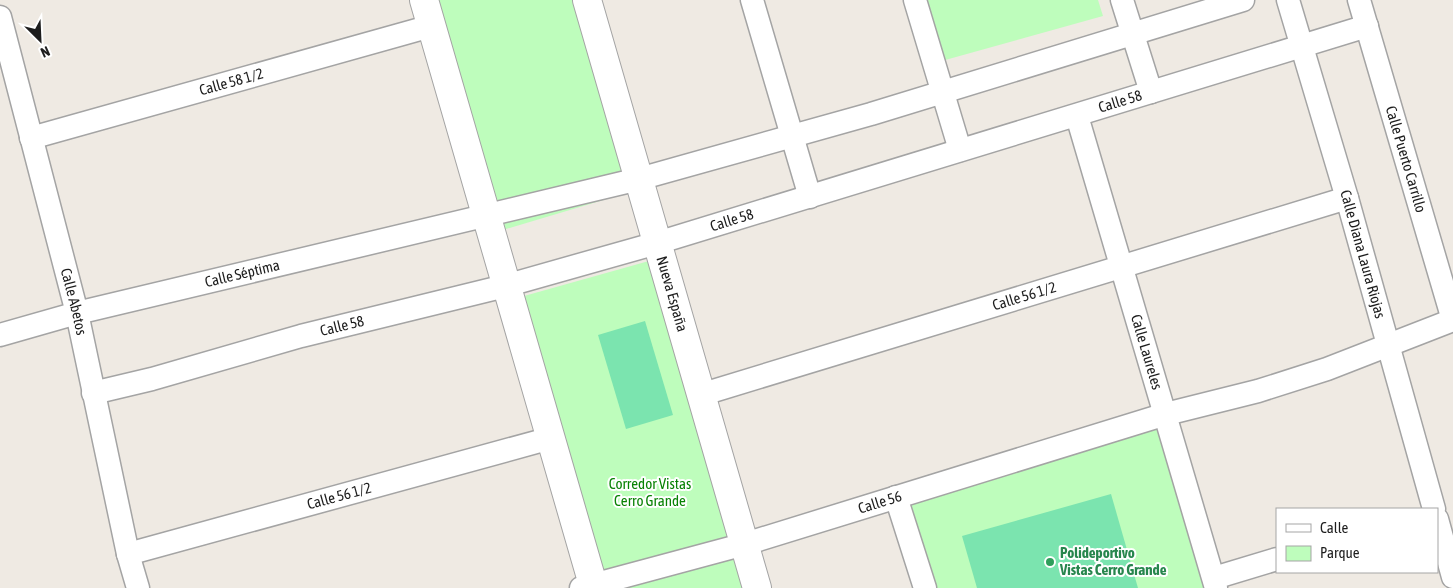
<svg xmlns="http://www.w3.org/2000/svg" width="1453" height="588" font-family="'Asap Condensed',sans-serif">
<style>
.park{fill:#befdbc}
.pitch{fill:#7be4af}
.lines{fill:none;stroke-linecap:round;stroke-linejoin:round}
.minor-casing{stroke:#a4a4a4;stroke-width:25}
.tertiary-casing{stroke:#a4a4a4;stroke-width:30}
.minor{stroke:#fff;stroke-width:22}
.tertiary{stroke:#fff;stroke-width:28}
.leisure-dot{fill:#2e9e5b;stroke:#fff;stroke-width:2}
.labels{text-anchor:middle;stroke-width:4;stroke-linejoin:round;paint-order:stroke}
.street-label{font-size:15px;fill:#1d1d1d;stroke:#fff}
.park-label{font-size:15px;fill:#088204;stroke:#fff}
.leisure-label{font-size:15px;font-weight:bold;fill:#27864d;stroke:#fff;text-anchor:start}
</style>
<rect width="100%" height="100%" fill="#efeae3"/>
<!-- park -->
<g class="park">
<polygon points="432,0 584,0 640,189 496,232"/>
<polygon points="921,0 1098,0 1103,16 938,62"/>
<polygon points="656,259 750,546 598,585 517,298"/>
<polygon points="1164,417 1214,588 933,588 904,495"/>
<polygon points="750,551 760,588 607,588"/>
</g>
<!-- pitch -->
<g class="pitch">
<polygon points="645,321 673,415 626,429 598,335"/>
<polygon points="1111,494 1138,588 977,588 962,536"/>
</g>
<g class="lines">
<!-- minor casing -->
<g class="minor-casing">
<g id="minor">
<polyline points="752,0 810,197"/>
<polyline points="915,0 960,150"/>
<polyline points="1122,0 1151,92"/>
<path id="s1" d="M1288,0L1347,198L1434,509"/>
<path id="s2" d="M1359,0L1453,320"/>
<path id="s3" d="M0,17L77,313L128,554L138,588"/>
<path id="s4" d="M1077,116L1216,588"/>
<path id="s5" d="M31,138L431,26"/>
<path id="s6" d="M0,335L77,313L639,179L871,114L1243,0"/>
<path id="s7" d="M93,393L152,379L301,336L505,286L657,243L1367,26"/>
<path id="s8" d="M700,395L1347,198"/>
<polyline points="896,497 925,588"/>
<polyline points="1437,519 1453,577"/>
<path id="s9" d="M128,554L551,438"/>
<polyline points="1214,578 1277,559"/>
<path id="s10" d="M581,588L745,544L1166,414L1258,391L1327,369L1453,320"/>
</g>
</g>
<!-- tertiary casing -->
<g class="tertiary-casing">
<g id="tertiary">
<polyline points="424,0 594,588"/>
<path id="s11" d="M587,0L757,588"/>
</g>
</g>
<!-- minor -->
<use href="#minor" class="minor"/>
<!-- tertiary -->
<use href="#tertiary" class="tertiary"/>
</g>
<!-- markers -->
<circle class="leisure-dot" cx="1050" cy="562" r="5"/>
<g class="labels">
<!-- street labels -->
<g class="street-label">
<text dy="5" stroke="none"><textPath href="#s5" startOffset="208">Calle 58 1/2</textPath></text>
<text dy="5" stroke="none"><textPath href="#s7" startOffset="1068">Calle 58</textPath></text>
<text dy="5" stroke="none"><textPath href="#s2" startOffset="166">Calle Puerto Carrillo</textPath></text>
<text dy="5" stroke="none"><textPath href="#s7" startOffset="662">Calle 58</textPath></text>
<text dy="5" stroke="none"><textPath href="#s1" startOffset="265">Calle Diana Laura Riojas</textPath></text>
<text dy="5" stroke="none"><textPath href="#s6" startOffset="250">Calle Séptima</textPath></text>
<text dy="5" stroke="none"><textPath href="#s11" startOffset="306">Nueva España</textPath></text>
<text dy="5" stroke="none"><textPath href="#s8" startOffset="339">Calle 56 1/2</textPath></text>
<text dy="5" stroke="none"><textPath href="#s3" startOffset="294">Calle Abetos</textPath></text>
<text dy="5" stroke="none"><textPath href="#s7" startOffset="258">Calle 58</textPath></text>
<text dy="5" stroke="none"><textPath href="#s4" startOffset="246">Calle Laureles</textPath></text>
<text dy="5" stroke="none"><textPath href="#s9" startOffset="219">Calle 56 1/2</textPath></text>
<text dy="5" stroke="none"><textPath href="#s10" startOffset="311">Calle 56</textPath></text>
</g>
<!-- park labels -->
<g class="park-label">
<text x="650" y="489">Corredor Vistas<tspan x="650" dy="17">Cerro Grande</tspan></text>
</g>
<!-- leisure labels -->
<g class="leisure-label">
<text x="1060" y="558">Polideportivo<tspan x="1060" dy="17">Vistas Cerro Grande</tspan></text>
</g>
</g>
<!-- legend -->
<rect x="1276" y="508" width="162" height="65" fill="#ffffff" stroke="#a5a5a5"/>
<rect x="1286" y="524" width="25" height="8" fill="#ffffff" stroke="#a5a5a5"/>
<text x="1320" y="533" font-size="15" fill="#1d1d1d">Calle</text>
<rect x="1286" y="546" width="25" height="15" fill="#befdbc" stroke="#a5a5a5"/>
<text x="1320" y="558" font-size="15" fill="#1d1d1d">Parque</text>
<!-- north arrow -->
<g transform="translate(40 40) rotate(156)" stroke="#ffffff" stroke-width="4" paint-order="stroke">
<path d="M0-4L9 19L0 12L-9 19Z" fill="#1d1d1d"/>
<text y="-8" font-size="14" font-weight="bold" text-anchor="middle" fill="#1d1d1d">N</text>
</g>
</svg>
